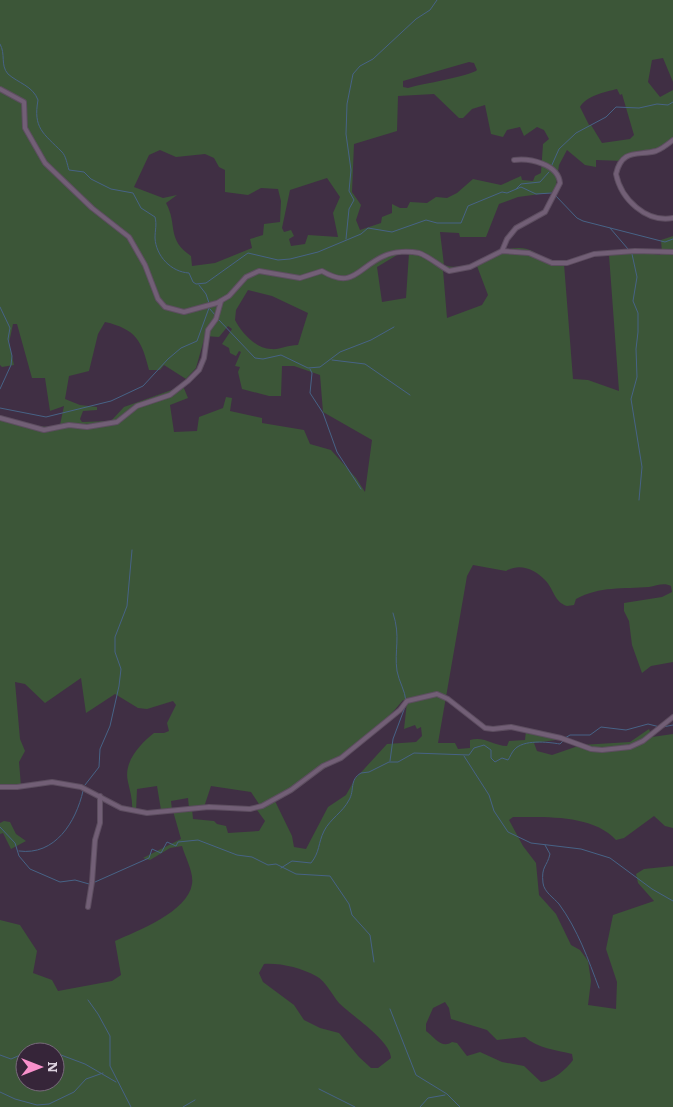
<svg xmlns="http://www.w3.org/2000/svg" width="673" height="1107" font-family="Literata,serif">
<style>
.green{fill:#3c5638;fill-rule:evenodd}
.lines{fill:none;stroke-linecap:round;stroke-linejoin:round}
.stream{stroke:#476386;stroke-width:1}
.minor-casing{stroke:#5d4e60;stroke-width:6}
.minor{stroke:#725f76;stroke-width:4}
</style>
<rect width="100%" height="100%" fill="#402f44"/>
<!-- green -->
<g class="green">
<path d="M0,0H673V82L663,58L652,60L648,82L660,97L673,90V142L664,150L637,151L624,161L596,160V167L585,165L567,150L559,165L555,192L518,197L499,204L486,237H460L459,233L440,232L444,265C470,274 494,247 520,248C530,248 536,254 545,258C551,261 558,262 564,264L573,379L588,380L619,391L609,255L639,252L660,255L662,253L661,240L673,236V662L651,666L642,673L632,645L629,621L624,611V603L662,597L672,592L671,586C664,582 656,586 649,587C623,589 600,586 576,599L574,605L567,606C554,602 554,589 545,580C534,569 520,563 506,571L473,565L467,576L438,743H455L458,749L470,748V740C485,736 493,746 507,746L509,741L525,740L526,731L552,733L563,739L534,743L537,751L552,755L581,745L630,742L649,729L652,737L673,734V828L665,826L654,816L624,838L616,840C593,814 544,817 513,817L509,820L523,846L536,863L539,895L556,914L571,945L580,950L588,961L591,981L588,1005L616,1009L617,982L606,949L613,915L654,901L638,883L636,874L644,869L673,866V1107H0V920L20,925L37,951L33,973L52,980L58,991L112,981L121,975L115,941C137,931 188,912 192,884C194,872 185,857 182,846L170,848L150,860L143,858L181,839L173,811L189,808L188,798L171,801L172,810H161L157,786L137,789L136,811L132,810C133,801 130,791 128,782C123,762 140,744 154,733H164L169,731L167,723L176,705L173,701L147,709L138,708L115,694L86,713L81,678L45,703L25,684L15,682L20,739L25,751L19,762L21,786L0,788V417C20,420 39,431 60,425L64,406L50,411L45,378H32L17,324H13L9,343L14,365L2,367L0,365ZM469,62L474,63L477,70C471,76 421,84 408,88L403,87V81ZM617,89L620,95L622,94L634,135L630,139L602,143L591,125H589L580,107C586,96 605,92 617,89ZM434,94L459,118H463L472,109L485,105L491,134L503,137L507,130L520,127L524,136L537,127L544,130L549,139L543,144L541,173L535,176L533,181L522,180L521,176L501,185L473,179L457,193L447,198L436,197L427,203L410,202L407,208H400L392,204V213L382,217L381,223L360,230L356,220L361,205L352,192L354,144L397,131L398,96ZM160,150L176,157L205,154L214,158L219,167L225,170V192L248,195L261,188L278,189L281,201L280,222L264,224L263,235L250,239L252,248L215,263L192,266L191,256C166,239 178,225 166,203L177,195L163,198L134,187L149,155ZM327,178L340,197L333,213L338,237L308,235L305,244L291,246L289,239L294,236L291,230L284,232L282,228L290,190ZM409,253L406,298L382,302L377,267L397,255ZM477,266L488,295L482,305L447,318L443,270H463ZM248,290L272,296L308,313L298,345C287,345 280,350 271,349C256,349 241,332 235,320L236,310ZM105,322C136,329 142,341 149,370H160L164,365L186,379L196,368L205,336L219,337L228,326L232,329L222,344L229,348L230,353L236,356L239,351L241,352L235,366L240,367L238,372L242,389L269,396H281L282,366H294L320,375L323,412L372,440L365,492L356,478L331,450L310,444L304,430L262,423V418L230,411L232,398L226,397L223,408L199,417L197,431L174,432L170,405L188,398L183,386L124,407L111,421L82,422L80,419L83,411L97,410V407L80,405L65,399L69,376L89,371L98,334ZM403,700L407,702L404,729L415,725L417,729L421,727L422,736L416,742L387,744L355,779L346,795L328,807L306,849L294,847L292,836L274,799C320,774 370,741 403,700ZM211,786L251,792L259,804L257,810L265,821L259,831L228,833L226,826L217,824L214,821L193,819L192,809L204,807ZM264,964C281,963 301,968 316,976C326,981 332,995 339,1003C352,1016 391,1041 391,1058L378,1068H371L359,1057L339,1033L320,1028L304,1020L294,1005L263,982L259,973ZM445,1002L449,1008L451,1019L487,1030L497,1040L525,1037C537,1048 556,1050 572,1054L573,1060C566,1070 552,1081 541,1082L524,1066L502,1062L480,1052L467,1056L457,1043L452,1042C442,1049 435,1038 426,1031V1024L433,1008ZM25,1052H55V1082H25Z"/>
<polygon points="4,821 10,822 16,834 26,841 11,849 3,833 0,834 0,823"/>
</g>
<g class="lines">
<!-- stream -->
<g class="stream">
<path d="M0,44C6,54 0,65 8,74C18,83 33,86 38,100C33,128 43,133 62,152C66,156 67,164 69,170L84,172L91,179L111,189L133,193L141,208L155,217C157,225 155,230 155,238C156,256 171,272 189,273L193,282L196,284L206,283L248,253L278,260L290,259L318,252L361,234L368,228L392,232L426,220L437,223H461L468,206L502,192L507,193L521,187L536,194L552,193"/>
<polyline points="551,167 559,149 576,133 606,117 616,107 639,108 657,104 668,105 673,102"/>
<polyline points="516,189 521,184 540,182 549,172"/>
<polyline points="555,195 577,218 583,221 665,242 673,239"/>
<polyline points="610,228 628,249"/>
<polyline points="346,239 349,209 354,200 349,191 351,170 346,134 347,104 353,74 360,66 373,59 416,19 430,10 437,0"/>
<polyline points="632,254 637,277 633,301 638,313 638,332 636,349 637,377 631,399 642,467 639,500"/>
<polyline points="199,285 206,294 209,303"/>
<polyline points="0,307 10,328 8,339 12,356 11,365 0,389"/>
<polyline points="210,309 215,315"/>
<polyline points="219,320 255,358 263,359 281,355 308,368 320,367 340,352 371,340 394,327"/>
<polyline points="332,360 365,364 410,395"/>
<polyline points="310,369 312,373 310,393 323,413 337,452 361,489"/>
<polyline points="0,408 46,417 111,401 143,386 168,359 181,348 197,341 209,308"/>
<path d="M393,613C401,637 394,650 397,671C399,682 405,690 406,701"/>
<polyline points="663,727 673,725"/>
<polyline points="565,738 570,735 590,735 601,727 626,730 648,724 660,727"/>
<polyline points="464,756 489,795 494,811 508,832 531,843 581,849 610,858 652,889 673,901"/>
<polyline points="390,761 393,739 405,707"/>
<polyline points="85,785 99,767 100,749 110,726 119,686 121,669 115,652 115,637 127,606 132,550"/>
<polyline points="0,827 15,843 19,856 30,869 60,882 75,880 89,884"/>
<path d="M545,845L550,854C547,867 541,866 543,883C544,892 554,898 559,904C578,930 588,959 599,988"/>
<path d="M19,851C55,856 76,822 83,791"/>
<path d="M281,868L292,861L311,863C320,852 318,843 324,831C330,819 343,812 349,800C355,790 349,780 361,773L369,772L389,762H398L414,753L469,755L474,748L484,745L491,750V758L495,762L502,758L508,760C510,757 512,752 514,750C523,739 548,742 560,744L563,741"/>
<polyline points="95,882 149,858 152,849 161,853 167,842 176,846 178,842 198,840 237,855 252,857 268,865 276,864 296,874 330,876 349,904 352,915 370,935 374,962"/>
<polyline points="88,1000 98,1014 110,1036 110,1066 131,1107"/>
<polyline points="390,1009 416,1075 447,1094 460,1107"/>
<polyline points="53,1052 85,1064 116,1082"/>
<polyline points="0,1055 11,1059 25,1053"/>
<polyline points="319,1089 355,1107"/>
<polyline points="0,1092 15,1099 37,1105 49,1104 74,1092 86,1079 103,1073"/>
<polyline points="183,1107 195,1100"/>
<polyline points="420,1107 428,1098 445,1095"/>
</g>
<!-- minor casing -->
<g class="minor-casing">
<g id="minor">
<path d="M0,89L24,102L25,128L45,163L92,208L129,237L145,265L158,299L165,307L184,312L217,303L229,296L246,277L259,271L300,278L322,271C354,290 358,267 384,256C394,251 409,251 419,253C428,256 440,266 449,271L470,267L502,251L529,253L552,263H567L594,254L635,251L673,252"/>
<path d="M673,140C668,144 662,149 656,151C638,156 622,148 616,174C621,199 646,223 673,218"/>
<path d="M502,251L507,239L516,228L545,212L560,183C558,164 530,158 514,160"/>
<polyline points="0,418 44,430 69,425 87,427 117,422 137,406 170,395 188,381 199,370 204,358 208,330 216,319 221,301"/>
<polyline points="0,787 17,787 52,782 81,787 121,808 147,813 209,807 250,809 262,806 291,790 323,766 341,758 400,710 407,701 437,694 448,699 485,728 493,729 511,727 561,738 591,749 602,750 630,747 643,741 673,717"/>
<polyline points="88,907 92,882 95,840 100,823 100,796"/>
</g>
</g>
<!-- minor -->
<use href="#minor" class="minor"/>
</g>
<!-- north arrow -->
<g transform="translate(40 1067) rotate(90)"><circle r="24" fill="#362539" stroke="#786a7b"/>
<path d="M0-4L9 19L0 12L-9 19Z" fill="#f890cb"/>
<text y="-8" font-size="14" font-weight="bold" text-anchor="middle" fill="#dcd1de">N</text>
</g>
</svg>
